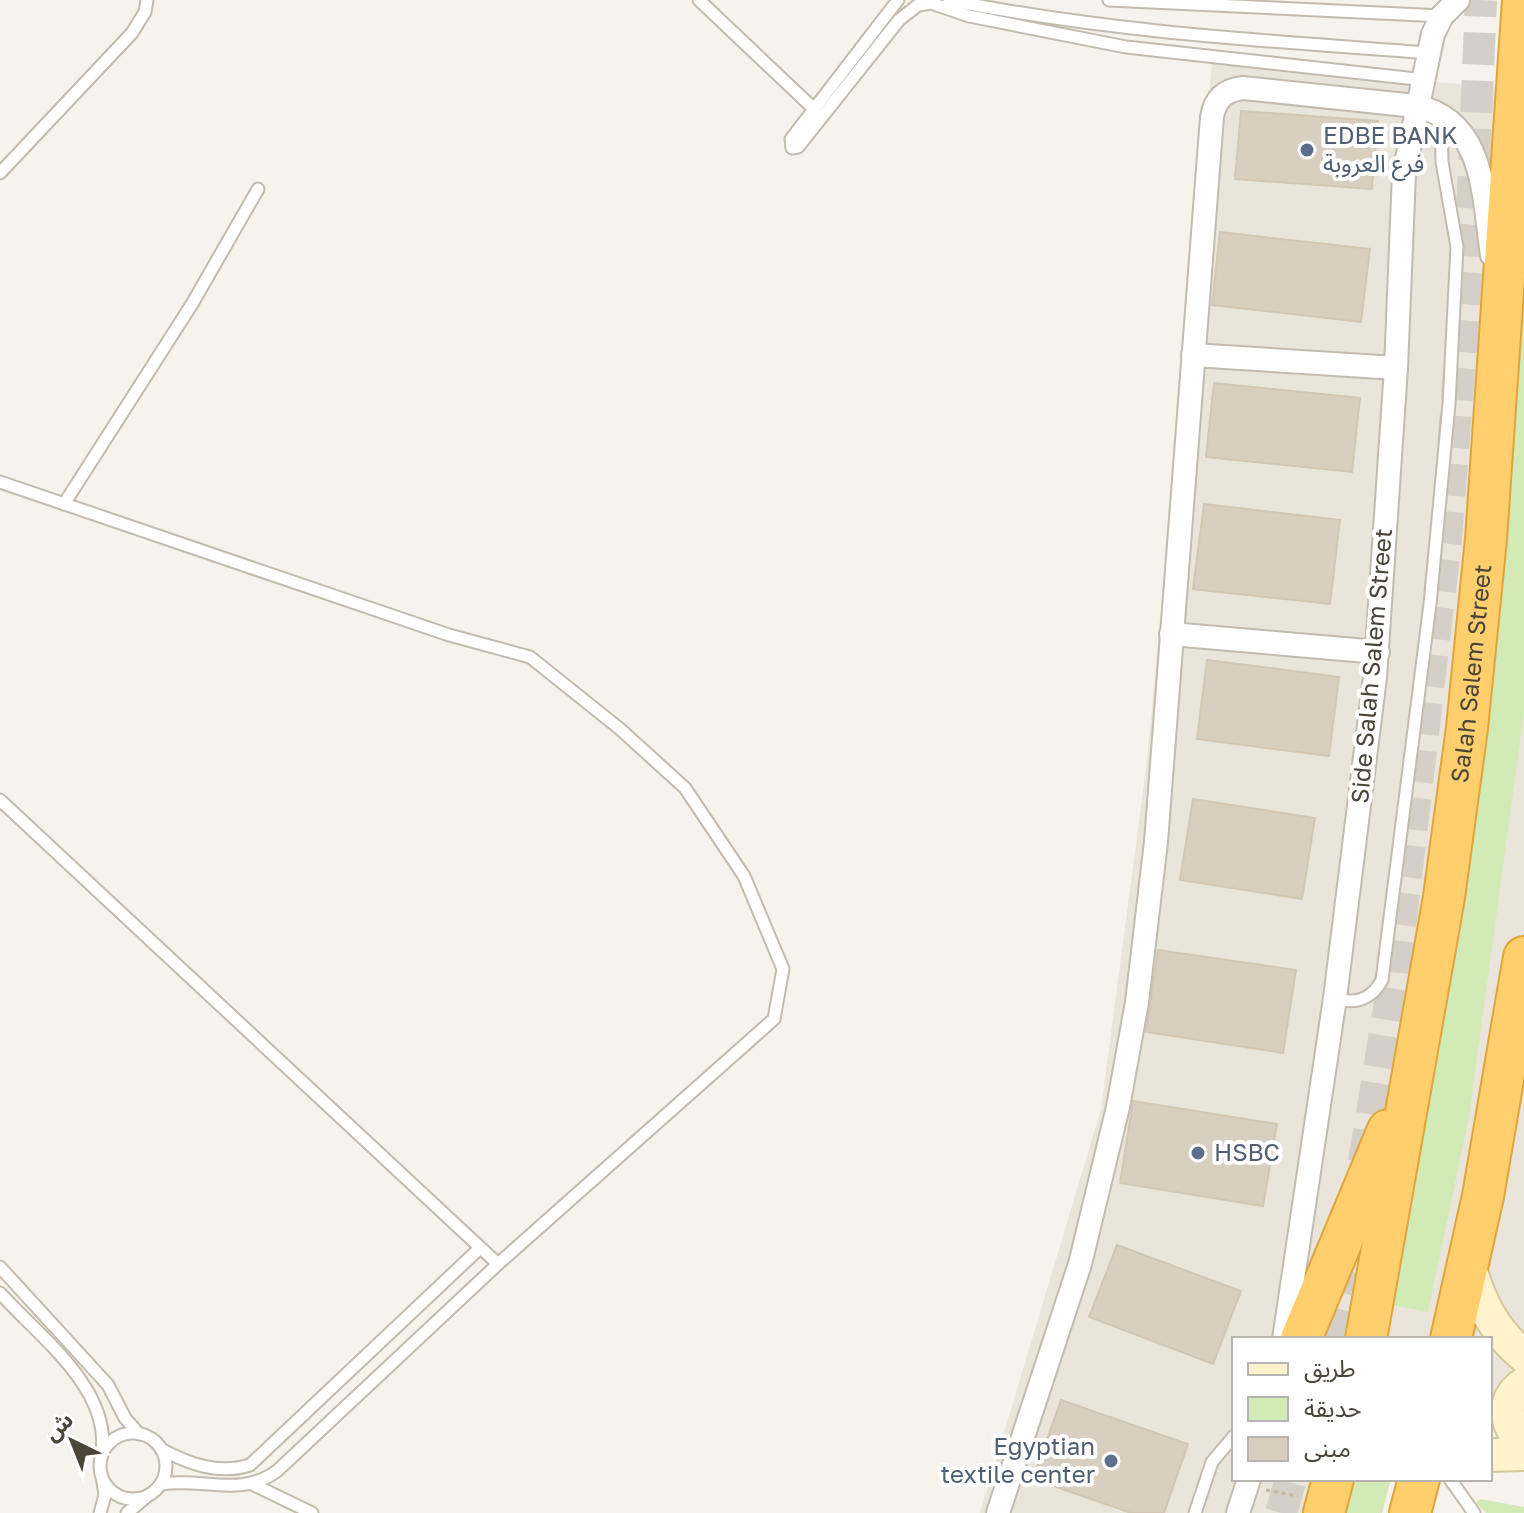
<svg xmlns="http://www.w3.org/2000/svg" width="1524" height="1513" font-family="'Golos Text','Noto Sans Arabic',sans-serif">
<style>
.residential{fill:#eae5da}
.green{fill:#d2eab5}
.building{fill:#d8cfc1;stroke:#d3c7b4;stroke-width:2}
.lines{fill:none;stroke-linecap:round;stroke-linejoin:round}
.secondary-tunnel{stroke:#d4d0c8;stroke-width:32;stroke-dasharray:32 16;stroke-linecap:butt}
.lane-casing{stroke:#c2bbae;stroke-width:15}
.street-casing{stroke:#c2bbae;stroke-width:26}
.secondary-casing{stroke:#d6c79b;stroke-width:36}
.highway-casing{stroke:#e0a43c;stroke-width:44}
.path{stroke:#c4b79f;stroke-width:3;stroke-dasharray:4 4;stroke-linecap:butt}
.lane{stroke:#fff;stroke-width:11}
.street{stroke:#fff;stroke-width:22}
.secondary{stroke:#fff3cd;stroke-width:32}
.highway{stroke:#ffcf6e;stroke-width:40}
.service-dot{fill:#5c6f8a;stroke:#fff;stroke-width:3}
.labels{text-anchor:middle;stroke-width:8;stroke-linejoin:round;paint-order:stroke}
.service-label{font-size:24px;fill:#4e5e75;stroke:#fff;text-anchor:start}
.street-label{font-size:24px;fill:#4b4439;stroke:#fff}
</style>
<rect width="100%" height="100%" fill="#f6f3ec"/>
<!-- residential -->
<polygon class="residential" points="1212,64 1524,89 1524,1408 1490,1399 1490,1339 1234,1339 1234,1479 1372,1479 1363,1513 980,1513 1101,1109 1147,761"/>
<!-- green -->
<g class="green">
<polygon points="1524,229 1524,712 1469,1116 1428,1312 1387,1304"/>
<polygon points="1345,1479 1391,1479 1382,1513 1336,1513"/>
<polygon points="1480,1499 1524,1507 1524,1513 1486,1513 1476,1503"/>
</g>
<!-- building -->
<g class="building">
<polygon points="1241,111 1378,121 1372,189 1235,179"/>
<polygon points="1220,232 1370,249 1361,322 1212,305"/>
<polygon points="1214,383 1360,398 1352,472 1206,457"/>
<polygon points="1204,504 1340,520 1330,604 1193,589"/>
<polygon points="1207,660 1339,677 1329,756 1197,739"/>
<polygon points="1193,799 1315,818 1302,899 1180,880"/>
<polygon points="1158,950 1296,970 1283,1053 1146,1032"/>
<polygon points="1133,1101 1277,1124 1263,1206 1120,1183"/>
<polygon points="1117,1245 1241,1291 1213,1364 1089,1317"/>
<polygon points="1061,1400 1188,1444 1164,1513 1131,1513 1033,1479"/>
</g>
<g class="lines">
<!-- secondary-tunnel -->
<g class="secondary-tunnel">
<polyline points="1364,1162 1394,977 1446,539 1473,192 1481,0"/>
<polyline points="1327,1339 1343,1270"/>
<polyline points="1281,1513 1291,1479"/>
</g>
<!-- lane casing -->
<g class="lane-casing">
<g id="lane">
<polyline points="699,0 814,109"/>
<polyline points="898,0 791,139 792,148 798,147 899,20 918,5 931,3 969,16 1126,47 1425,80"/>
<path d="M949,0C1107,32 1269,41 1430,53"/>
<polyline points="1109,0 1442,16"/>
<polyline points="0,173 132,33 145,12 147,0"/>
<path d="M0,482L449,635L530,657L620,729L685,788L744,876L783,969L774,1019L498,1264L277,1471C240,1498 202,1477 161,1484"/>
<polyline points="64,504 192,304 258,189"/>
<polyline points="0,800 498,1264"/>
<path d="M1335,998C1355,1005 1372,999 1382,980L1430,604L1449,404L1457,247L1442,162L1441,114"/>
<polyline points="0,1267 108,1385 125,1418 139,1434"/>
<path d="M0,1293C39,1336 110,1388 102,1451"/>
<circle cx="133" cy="1466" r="33"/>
<path d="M161,1449C189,1464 219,1475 250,1465L480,1248"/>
<polyline points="1450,1479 1474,1513"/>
<polyline points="252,1484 312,1513"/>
<polyline points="100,1513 105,1495 103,1482"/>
<polyline points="127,1513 145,1498"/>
<polyline points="1195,1513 1212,1462 1234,1436"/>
</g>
</g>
<!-- street casing -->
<g class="street-casing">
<g id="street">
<polyline points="1193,355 1396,368"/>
<polyline points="1171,634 1378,652"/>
<polyline points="1284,1339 1335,998 1375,677 1396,368 1404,173 1433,34 1442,16 1458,0"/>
<path d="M998,1513L1080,1264L1118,1107L1137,1002L1156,842L1212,117C1215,99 1225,90 1243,88L1416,106C1486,121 1483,197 1492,255"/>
<polyline points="1238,1513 1249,1479"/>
</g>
</g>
<!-- secondary casing -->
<g class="secondary-casing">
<g id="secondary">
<path d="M1469,1264C1479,1302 1494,1331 1524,1356"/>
<path d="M1524,1384C1501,1399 1504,1425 1524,1442"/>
<polyline points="1490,1455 1524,1454"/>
</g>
</g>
<!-- highway casing -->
<g class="highway-casing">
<g id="highway">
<polyline points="1301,1339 1388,1130"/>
<path id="s1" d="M1366,1339L1444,897L1467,728L1486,539L1523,0"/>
<polyline points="1451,1339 1483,1196 1524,957"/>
<polyline points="1324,1513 1333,1479"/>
<polyline points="1410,1513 1419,1479"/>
</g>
</g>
<!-- path -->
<polyline class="path" points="1266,1490 1298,1496"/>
<!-- lane -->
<use href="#lane" class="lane"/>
<!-- street -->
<use href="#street" class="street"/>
<!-- secondary -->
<use href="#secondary" class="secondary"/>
<!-- highway -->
<use href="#highway" class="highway"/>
</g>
<!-- markers -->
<g class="service-dot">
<circle cx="1307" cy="150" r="8"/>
<circle cx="1198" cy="1153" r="8"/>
<circle cx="1111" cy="1461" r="8"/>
</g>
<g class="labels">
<!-- service labels -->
<g class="service-label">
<text x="1323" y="144">EDBE BANK<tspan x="1323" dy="28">فرع العروبة</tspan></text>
<text x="1214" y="1161">HSBC</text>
<text x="1095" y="1455" text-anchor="end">Egyptian<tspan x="1095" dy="28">textile center</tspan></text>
</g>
<!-- street labels -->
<g class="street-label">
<text transform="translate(1372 666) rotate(-85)" y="8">Side Salah Salem Street</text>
<text dy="8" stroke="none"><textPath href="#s1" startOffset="674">Salah Salem Street</textPath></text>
</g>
</g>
<!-- legend -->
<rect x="1232" y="1337" width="260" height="144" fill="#ffffff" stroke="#b7b4b0" stroke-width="2"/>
<rect x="1248" y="1363" width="40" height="12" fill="#fff3cd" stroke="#b7b4b0" stroke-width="2"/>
<text x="1304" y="1377" font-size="24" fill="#4b4439">طريق</text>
<rect x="1248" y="1397" width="40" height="24" fill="#d2eab5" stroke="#b7b4b0" stroke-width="2"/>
<text x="1304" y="1417" font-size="24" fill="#4b4439">حديقة</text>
<rect x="1248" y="1437" width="40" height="24" fill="#d8cfc1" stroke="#b7b4b0" stroke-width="2"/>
<text x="1304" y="1457" font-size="24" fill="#4b4439">مبنى</text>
<!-- north arrow -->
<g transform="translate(72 1441) rotate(317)" stroke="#ffffff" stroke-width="6" paint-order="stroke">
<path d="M0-6L14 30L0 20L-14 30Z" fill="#4b4439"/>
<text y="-12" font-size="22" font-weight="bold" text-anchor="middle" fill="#4b4439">ش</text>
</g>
</svg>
